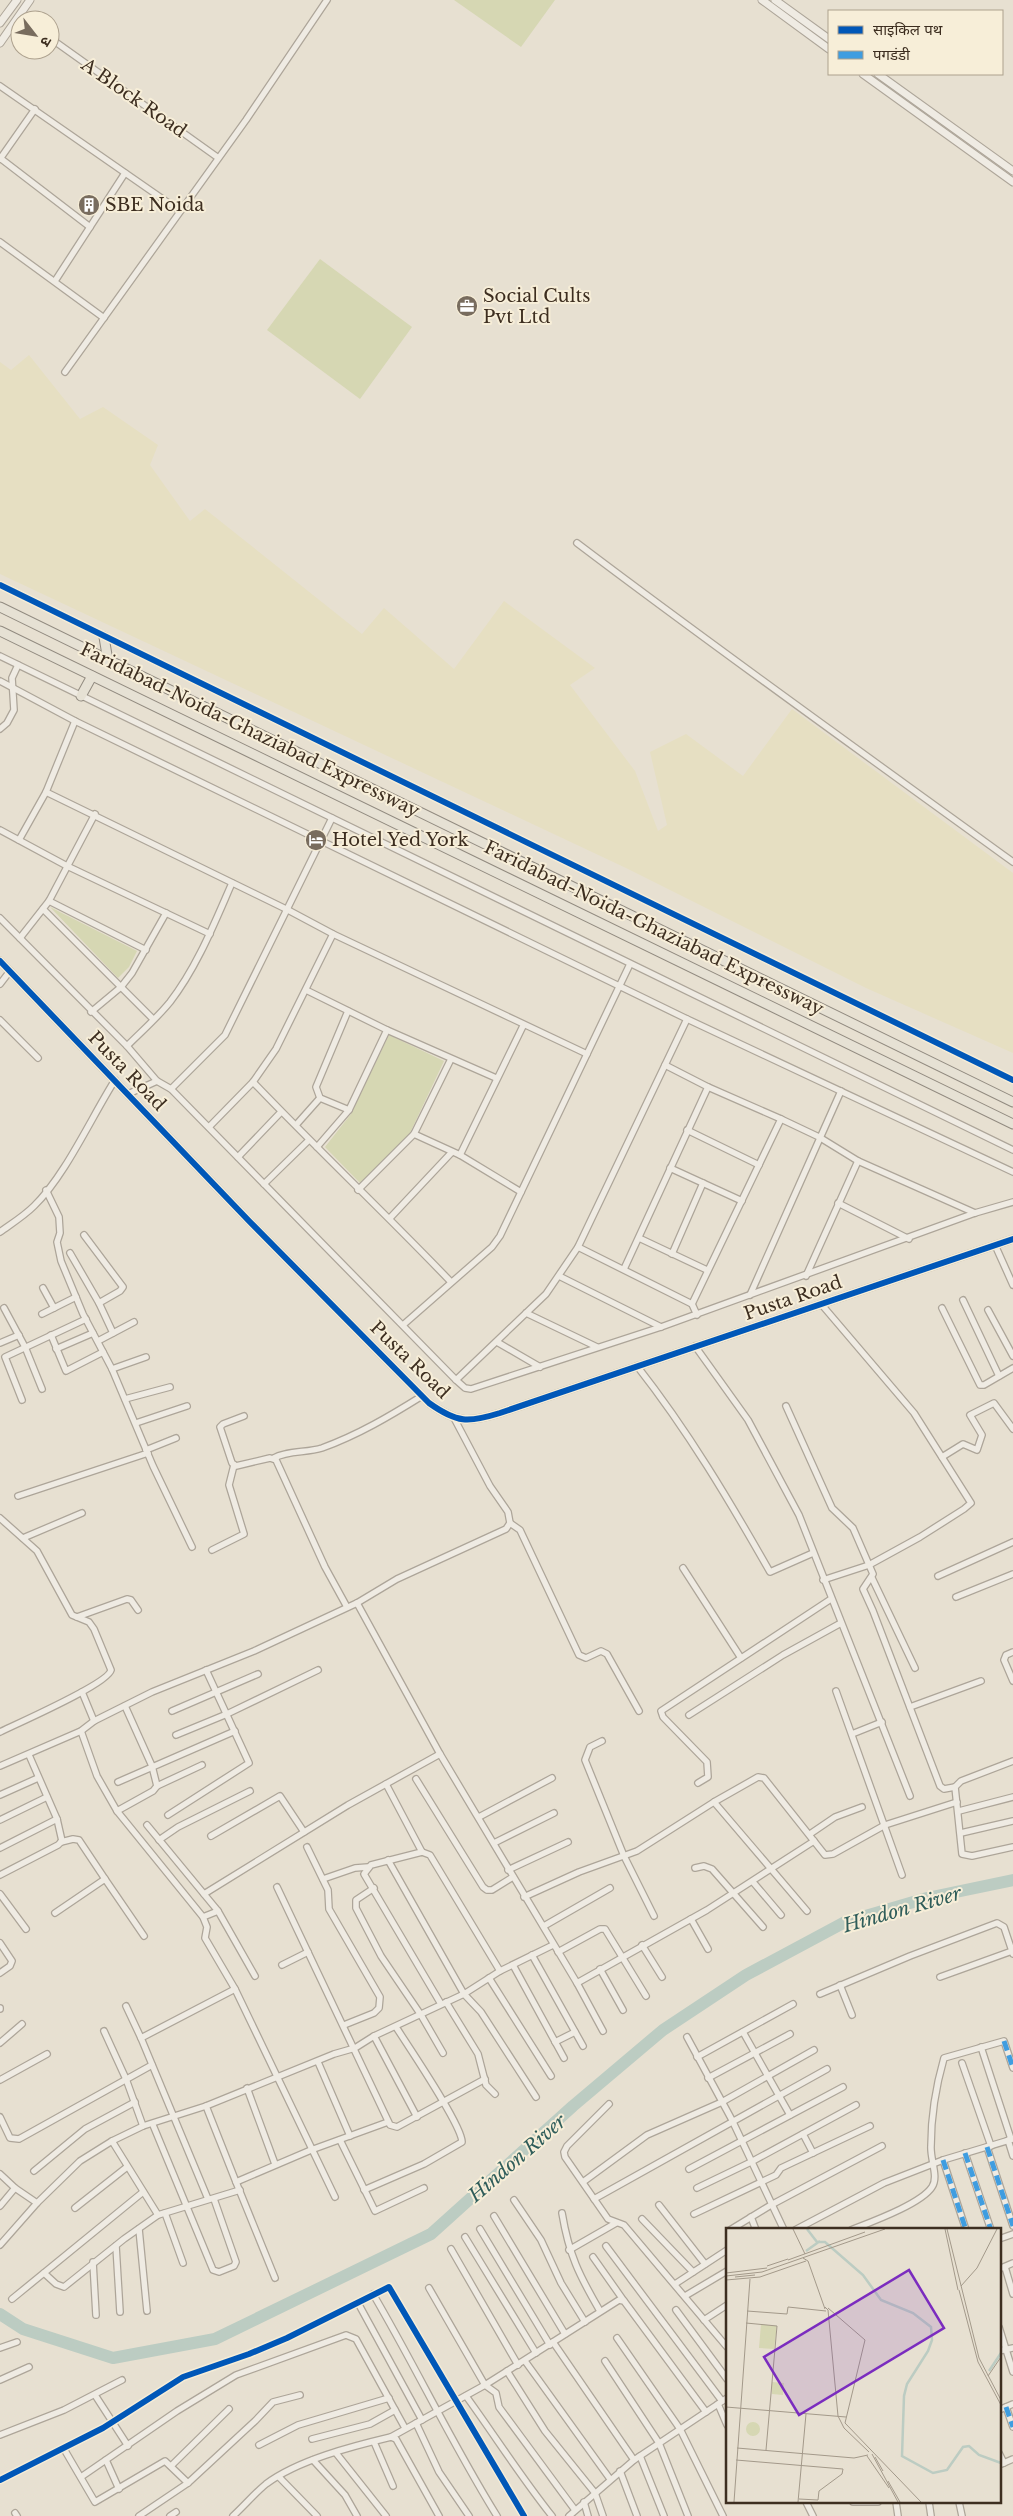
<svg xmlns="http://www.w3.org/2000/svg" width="1013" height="2516" font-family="'Libre Baskerville','Noto Sans Devanagari',serif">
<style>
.farmland{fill:#e6dfc2}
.green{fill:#d6d7b3}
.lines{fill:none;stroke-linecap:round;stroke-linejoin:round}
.river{stroke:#bcccc2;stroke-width:12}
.minor-casing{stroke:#ada599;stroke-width:8}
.tertiary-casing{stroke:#ada599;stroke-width:9}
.primary-casing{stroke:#928b80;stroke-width:11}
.minor{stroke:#efebe3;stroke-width:5.5}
.tertiary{stroke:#efebe3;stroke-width:7}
.primary{stroke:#e6e1d4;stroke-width:9}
.quiet{stroke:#3f9de0;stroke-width:5;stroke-dasharray:10 5;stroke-linecap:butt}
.cycleway-casing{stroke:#f7eed8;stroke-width:9}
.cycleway{stroke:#0057b8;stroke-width:6}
.labels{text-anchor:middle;stroke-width:4;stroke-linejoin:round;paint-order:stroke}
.street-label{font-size:18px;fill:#3d2e20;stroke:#f7eed8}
.poi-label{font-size:18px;fill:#3d2e20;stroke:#f7eed8;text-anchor:start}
.water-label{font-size:19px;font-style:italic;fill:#2f5d5a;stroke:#f7eed8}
.inset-river{fill:none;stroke:#bcccc2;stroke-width:2.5}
.inset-road{fill:none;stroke:#a3998a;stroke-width:1}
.view{fill:#7b2cbf;fill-opacity:0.15;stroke:#7b2cbf;stroke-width:2.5}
.inset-edge{fill:none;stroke:#3d2e20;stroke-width:2.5}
</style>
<rect width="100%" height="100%" fill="#e7e0d1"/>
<!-- farmland -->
<polygon class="farmland" points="29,355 80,419 103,407 158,445 150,465 190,521 205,509 362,634 384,608 454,669 504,601 595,668 570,685 635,771 658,831 667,825 650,752 686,734 743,776 792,709 1013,873 1013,1053 866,988 626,868 0,574 0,362 11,370"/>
<!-- green -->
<g class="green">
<polygon points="454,0 555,0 521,47"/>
<polygon points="320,259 412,327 360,399 267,330"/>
<polygon points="50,907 137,951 129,967 118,978"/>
<polygon points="389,1035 444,1061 409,1135 360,1183 325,1147 351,1114"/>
</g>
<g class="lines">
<!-- river -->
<polyline class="river" points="0,2314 23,2329 113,2358 215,2339 431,2234 573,2106 663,2030 746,1975 845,1922 927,1898 1013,1880"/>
<!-- minor casing -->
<g class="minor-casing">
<g id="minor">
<polyline points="50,38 217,157"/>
<polyline points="0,86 180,211"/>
<polyline points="0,158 90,227"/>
<polyline points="0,159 35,109"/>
<polyline points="0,242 104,318"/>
<polyline points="55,281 125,173"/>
<polyline points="65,372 246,120 327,0"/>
<path d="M577,543C721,652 867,756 1013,862"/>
<polyline points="0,585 1013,1080"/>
<polyline points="0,656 1013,1150"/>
<polyline points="0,681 75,721 687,1019 1013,1172"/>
<polyline points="0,729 7,723 14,710 12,678 18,665"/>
<polyline points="46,792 288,910 333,934 587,1054"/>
<polyline points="0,830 67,866 210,934"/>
<polyline points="19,840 46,792 75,721"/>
<polyline points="49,901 146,950"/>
<polyline points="43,909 153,1019"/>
<polyline points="0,918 127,1046 157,1081"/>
<polyline points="20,938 49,901 95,814"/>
<polyline points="0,984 10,971"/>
<polyline points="306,990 387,1030 496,1078"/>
<polyline points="348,1011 316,1087 320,1098 349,1110"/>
<polyline points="91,1012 121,987 132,973 166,913"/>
<polyline points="0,1020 38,1058"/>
<path d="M127,1046C141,1032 157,1018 170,1002C197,967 214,924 232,883"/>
<polyline points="665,1065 708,1087 781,1119 692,1304"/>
<path d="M253,1082C318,1150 386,1214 451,1282"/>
<polyline points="171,1089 225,1035 332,818"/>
<polyline points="128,1094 157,1081 171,1089 456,1380 465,1388 471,1389 661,1327 975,1213 1013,1202"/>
<polyline points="781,1119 819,1137 858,1161 975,1213"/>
<polyline points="296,1125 320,1098"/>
<polyline points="209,1127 253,1082 276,1049 333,934"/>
<polyline points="687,1130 759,1165"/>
<polyline points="414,1134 460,1155 521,1192"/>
<polyline points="317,1147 349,1110 387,1030"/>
<polyline points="460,1155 523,1026"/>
<polyline points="238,1157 281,1112"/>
<polyline points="670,1168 742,1201"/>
<polyline points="264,1184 309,1140"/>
<polyline points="46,1190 59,1217 60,1233 57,1242 61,1261 83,1314 112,1369 153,1466 192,1547"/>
<polyline points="358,1190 414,1134 451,1059"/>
<polyline points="838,1203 909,1239"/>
<polyline points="390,1218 452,1152"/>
<path d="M0,1232C11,1224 24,1216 34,1206C65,1176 91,1118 115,1080"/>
<polyline points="84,1235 123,1287 120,1291 99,1303"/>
<polyline points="639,1238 707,1270"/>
<polyline points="995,1245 1013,1285"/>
<polyline points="578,1247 692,1304 697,1315"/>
<polyline points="70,1253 99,1303 113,1333"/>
<polyline points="672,1254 703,1183"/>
<polyline points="624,1269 708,1087"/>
<polyline points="559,1276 661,1327"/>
<polyline points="806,1276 858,1161"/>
<polyline points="43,1288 54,1308"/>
<polyline points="750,1295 841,1091"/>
<polyline points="963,1300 999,1376"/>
<polyline points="822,1305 914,1413 971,1503 964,1509 920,1537 869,1565 823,1580"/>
<polyline points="4,1308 25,1347 42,1389"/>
<polyline points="942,1308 980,1385 984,1385 1013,1368"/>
<polyline points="988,1310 1013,1356"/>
<polyline points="526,1313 597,1347"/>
<polyline points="42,1314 76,1297"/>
<polyline points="403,1325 492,1247 500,1236 630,964"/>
<polyline points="51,1335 66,1371 103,1352"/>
<polyline points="98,1341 134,1322"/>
<polyline points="497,1342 540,1367"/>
<polyline points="0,1343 19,1335"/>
<polyline points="695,1346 748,1420 799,1515 910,1796"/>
<polyline points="56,1349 93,1333"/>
<path d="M637,1366C688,1431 729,1500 770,1572L813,1553"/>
<polyline points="112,1369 146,1357"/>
<polyline points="456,1380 546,1294 578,1247 687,1019"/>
<polyline points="125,1399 170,1387"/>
<polyline points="22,1400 5,1357 86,1319"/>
<polyline points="786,1406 832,1508 853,1528 873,1574 863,1589 873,1611 940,1786 944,1789 955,1787"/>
<polyline points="244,1416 223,1424 220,1427 232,1463 236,1466 270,1458 276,1460 325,1567 347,1607"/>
<polyline points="136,1423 187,1406"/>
<polyline points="146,1450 176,1438"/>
<polyline points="942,1457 963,1444 977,1450 982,1435 970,1415 994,1403 1013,1429"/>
<path d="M274,1458C288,1450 307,1453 322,1448C358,1435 390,1416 422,1396"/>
<polyline points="18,1496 148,1453"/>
<path d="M0,1518L37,1551L72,1615L89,1622L94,1629L111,1670C108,1684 18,1723 0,1732"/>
<polyline points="510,1523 520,1530 579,1655 586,1658 601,1651 607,1654 639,1711"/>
<polyline points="23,1538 82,1513"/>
<polyline points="212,1550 244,1534 229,1485 234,1465"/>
<polyline points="683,1568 741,1658"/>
<polyline points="938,1576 1013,1542"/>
<polyline points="872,1578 915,1668"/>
<polyline points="956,1597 1013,1574"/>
<polyline points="357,1603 440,1754 577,1983 603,2031"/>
<polyline points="77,1617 127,1599 131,1600 138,1610"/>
<polyline points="1013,1652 1006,1655 1004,1660 1013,1681"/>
<polyline points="836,1691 902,1875"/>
<polyline points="82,1692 94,1721"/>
<polyline points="910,1707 981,1681"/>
<polyline points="172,1711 258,1674"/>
<polyline points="689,1715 783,1655 841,1623"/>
<polyline points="81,1731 97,1776 117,1811 203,1917 207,1927 205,1938 235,1989 335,2197"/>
<polyline points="852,1734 882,1722"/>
<polyline points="176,1735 227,1714 318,1670"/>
<polyline points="602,1741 590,1747 585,1760 624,1856 654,1916"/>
<polyline points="1013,1761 961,1781 955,1787 962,1854 972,1856 1013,1847"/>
<polyline points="0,1766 81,1731 94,1721 152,1692 254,1651 357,1603 397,1579 506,1529 510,1523 508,1512 490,1486 454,1418"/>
<polyline points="416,1779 483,1887 487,1890 492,1890 513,1877"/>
<polyline points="118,1782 235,1731"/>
<polyline points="698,1783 708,1777 707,1762 663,1717 661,1711 831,1599"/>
<polyline points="386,1784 422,1852"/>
<polyline points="157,1786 202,1765"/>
<polyline points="0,1795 38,1778"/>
<polyline points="714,1802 807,1911"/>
<polyline points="117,1811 153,1791 157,1786 152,1766 125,1706"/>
<polyline points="959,1811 1013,1797"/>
<polyline points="168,1815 249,1763 206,1670"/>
<polyline points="479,1817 552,1778"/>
<polyline points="0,1820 47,1797"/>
<polyline points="147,1825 218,1911 255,1976"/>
<polyline points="961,1833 1013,1821"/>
<polyline points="810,1834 835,1817 862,1807"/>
<polyline points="211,1836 280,1796 304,1832"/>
<polyline points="159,1840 178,1827 250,1791"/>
<polyline points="61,1842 73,1839 79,1840 105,1879"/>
<polyline points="494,1843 554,1813"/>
<polyline points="307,1847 328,1890 329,1909 380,1997 379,2008 374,2013 344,2025"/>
<polyline points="0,1848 57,1819"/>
<polyline points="388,1860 464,1994 481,2012 536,2097"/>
<polyline points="695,1868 704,1866 712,1869 763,1927"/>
<polyline points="508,1870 568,1842"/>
<polyline points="0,1875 58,1845 62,1841 57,1819 29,1755"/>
<polyline points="323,1879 355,1868 368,1867"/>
<polyline points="753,1882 781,1915"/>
<polyline points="277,1887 390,2125 397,2127 485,2079"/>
<polyline points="374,1888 356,1900 356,1908 381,1956 421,2015 443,2053"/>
<polyline points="0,1894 26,1929"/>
<polyline points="204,1894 348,1805 440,1754"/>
<polyline points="524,1897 579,1872 637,1851 714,1802 758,1777 764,1778 825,1855 833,1854 885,1825 957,1802"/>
<polyline points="55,1913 105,1879 144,1936"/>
<polyline points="203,1917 218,1911"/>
<polyline points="691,1919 708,1949"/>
<polyline points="544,1926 610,1888"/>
<polyline points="0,1943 12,1961 10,1966 0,1973"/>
<polyline points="642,1945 662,1977"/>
<polyline points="558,1952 600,1929 605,1929 646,1996"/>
<polyline points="532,1955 583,2046"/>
<polyline points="282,1965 308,1952"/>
<polyline points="513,1965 564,2058"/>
<polyline points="600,1969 623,2010"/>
<polyline points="940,1977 1012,1951"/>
<polyline points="489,1978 551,2076"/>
<polyline points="577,1983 707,1910 814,1841"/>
<polyline points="840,1985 852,2015"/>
<polyline points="820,1994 910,1956 997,1923 1004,1927 1013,1954"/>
<polyline points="446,2002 478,2054 486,2085 495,2094"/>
<polyline points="441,2004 364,1874 371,1865 422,1852 430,1855 500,1971"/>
<polyline points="126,2006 141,2038"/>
<polyline points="0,2009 0,2008"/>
<polyline points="104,2031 126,2079 143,2126"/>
<polyline points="743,2032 790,2115"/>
<polyline points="374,2036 417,2117"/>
<polyline points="687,2037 732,2120 784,2230"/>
<polyline points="555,2042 575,2032"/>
<polyline points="0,2043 22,2024"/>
<polyline points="981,2047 1011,2139"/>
<polyline points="697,2057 793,2004"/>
<polyline points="318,2062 350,2136"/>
<polyline points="962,2063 991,2146"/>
<polyline points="708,2078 790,2034"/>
<polyline points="0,2080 47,2054"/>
<polyline points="247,2088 275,2164"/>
<polyline points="609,2104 567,2146 564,2152 565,2157 608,2219 624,2225 727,2347"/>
<polyline points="206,2106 236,2182"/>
<polyline points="0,2117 10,2138 19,2139 152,2065"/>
<polyline points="153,2125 213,2270 219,2272 234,2266 236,2262 214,2199"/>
<polyline points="803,2134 813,2153"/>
<polyline points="340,2140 375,2211 424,2188"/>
<polyline points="1008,2140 1013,2156"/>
<polyline points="112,2141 158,2215"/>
<polyline points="987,2147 1013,2226"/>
<polyline points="965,2153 991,2230"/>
<polyline points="943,2160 966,2230"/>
<polyline points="689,2169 843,2087"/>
<polyline points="34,2171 85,2129 135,2102"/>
<polyline points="0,2174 15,2188 37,2203"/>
<polyline points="583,2182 647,2135 722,2102 814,2050"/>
<polyline points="697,2188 751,2162 856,2105"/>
<path d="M364,2190L424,2164L462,2142C462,2125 408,2046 396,2027"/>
<polyline points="208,2199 141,2038 235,1989"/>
<polyline points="594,2199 827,2069"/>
<polyline points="514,2200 541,2240 561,2283 585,2322"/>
<polyline points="659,2205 705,2264"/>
<polyline points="0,2206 15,2188"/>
<polyline points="75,2208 127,2167"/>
<polyline points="165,2213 183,2263"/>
<path d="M562,2213C569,2255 579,2275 600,2311"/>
<polyline points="694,2214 776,2175 781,2168 870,2126"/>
<polyline points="494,2216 565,2334"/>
<polyline points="751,2217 756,2230"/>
<polyline points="642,2219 693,2272"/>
<polyline points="139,2229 147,2311"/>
<polyline points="480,2229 550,2345"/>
<polyline points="730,2230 771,2205 882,2146"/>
<polyline points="795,2230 884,2183 943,2160 1013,2139"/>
<path d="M851,2230C871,2222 921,2204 932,2187C939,2177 930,2159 931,2146C931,2117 936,2086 944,2058L1004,2041L1013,2068"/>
<polyline points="465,2237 536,2353"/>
<polyline points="999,2239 1013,2234"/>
<polyline points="0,2245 37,2203 80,2161 112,2141 143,2126 206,2106 334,2054 355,2048 374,2036 464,1994 500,1971 553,1945"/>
<polyline points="116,2246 120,2312"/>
<polyline points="606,2246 722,2401"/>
<polyline points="451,2249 518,2365"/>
<polyline points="569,2250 616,2223"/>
<polyline points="593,2257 624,2301"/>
<polyline points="93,2262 96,2315"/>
<polyline points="1005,2267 1013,2294"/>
<polyline points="999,2269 1013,2263"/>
<polyline points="44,2273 56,2284 64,2287 124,2239 158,2215 240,2190"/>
<polyline points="275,2278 236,2182 311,2150 388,2122"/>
<polyline points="675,2284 727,2250"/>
<polyline points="429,2288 485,2385 496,2393 499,2407 575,2510"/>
<path d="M373,2294C416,2367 452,2444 497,2516"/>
<polyline points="685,2296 727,2271"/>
<polyline points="12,2299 143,2192"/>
<polyline points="358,2303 422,2420"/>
<polyline points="676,2310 727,2379"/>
<polyline points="704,2320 727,2305"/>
<polyline points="999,2327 1013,2372"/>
<polyline points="617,2338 680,2429 723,2516"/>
<polyline points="553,2342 634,2460"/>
<polyline points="0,2348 17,2342"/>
<polyline points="999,2351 1013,2348"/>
<polyline points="525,2361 610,2479"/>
<polyline points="605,2361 659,2443 688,2516"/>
<polyline points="507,2371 545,2431 595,2493 603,2516"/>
<polyline points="0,2380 29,2367"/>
<polyline points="95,2395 128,2446"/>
<path d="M466,2396C495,2436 521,2477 552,2516"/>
<polyline points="718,2404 727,2425"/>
<polyline points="1006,2407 1013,2427"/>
<polyline points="999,2410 1013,2404"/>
<polyline points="416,2423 439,2472 469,2516"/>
<polyline points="0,2435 64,2410 122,2380"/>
<polyline points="391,2437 485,2385 619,2300 624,2301 706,2412"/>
<polyline points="312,2439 370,2424 395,2410"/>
<polyline points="374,2442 393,2486"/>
<polyline points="259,2445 298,2425 389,2398"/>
<polyline points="64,2449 95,2502 165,2461 188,2483"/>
<polyline points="336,2453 386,2516"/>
<polyline points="999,2453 1004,2463"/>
<polyline points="640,2456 664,2516"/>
<polyline points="106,2460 119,2489"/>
<polyline points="313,2460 345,2495 357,2516"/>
<polyline points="999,2465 1013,2459"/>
<polyline points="171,2466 229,2409"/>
<polyline points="620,2471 637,2516"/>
<polyline points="81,2477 177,2411 236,2375 346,2335 356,2339 405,2428"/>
<polyline points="279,2477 317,2516"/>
<polyline points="0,2480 103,2428 183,2377 249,2354 287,2338 389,2287 524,2516"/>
<polyline points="584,2502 588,2516"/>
<polyline points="806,2502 813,2516"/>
<polyline points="853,2502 878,2502"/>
<polyline points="896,2502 898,2516"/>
<polyline points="929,2502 931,2516"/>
<polyline points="959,2502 962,2516"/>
<polyline points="15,2513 17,2516"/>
<polyline points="139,2516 188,2483 255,2421 273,2402 300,2395"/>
<polyline points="170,2516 176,2512"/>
<path d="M233,2516C244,2506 254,2494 266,2484C298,2460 353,2446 391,2437L396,2439L439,2516"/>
<polyline points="569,2516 634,2460 727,2398"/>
</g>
</g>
<!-- tertiary casing -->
<g class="tertiary-casing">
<g id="tertiary">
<polyline points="762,0 829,49"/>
<polyline points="775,0 829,39"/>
<polyline points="0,23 17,0"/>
<polyline points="0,43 30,0"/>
<polyline points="863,74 1013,182"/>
<polyline points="878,74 1013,171"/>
<path d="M0,961L250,1222L429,1403C457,1423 468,1423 500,1413L1013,1239"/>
</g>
</g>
<!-- primary casing -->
<g class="primary-casing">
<g id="primary">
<polyline points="0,607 1013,1102"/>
<polyline points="0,631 1013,1124"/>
<polyline points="104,637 108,661"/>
<polyline points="81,696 92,676"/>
</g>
</g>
<!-- minor -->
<use href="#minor" class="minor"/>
<!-- tertiary -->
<use href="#tertiary" class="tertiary"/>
<!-- primary -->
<use href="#primary" class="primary"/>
<!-- quiet -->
<g class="quiet">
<polyline points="1004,2041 1013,2068"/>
<polyline points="987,2147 1013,2226"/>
<polyline points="965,2153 991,2230"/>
<polyline points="943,2160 966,2230"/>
<polyline points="1006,2407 1013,2427"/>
</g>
<!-- cycleway casing -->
<g class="cycleway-casing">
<g id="cycleway">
<polyline points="0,585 1013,1080"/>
<path d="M0,961L250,1222L429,1403C457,1423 468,1423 500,1413L1013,1239"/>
<polyline points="0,2480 103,2428 183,2377 249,2354 287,2338 389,2287 524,2516"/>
</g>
</g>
<!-- cycleway -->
<use href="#cycleway" class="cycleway"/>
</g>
<!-- icons -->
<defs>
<g id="building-disc" transform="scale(1.125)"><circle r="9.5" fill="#786c5e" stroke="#f7eed8"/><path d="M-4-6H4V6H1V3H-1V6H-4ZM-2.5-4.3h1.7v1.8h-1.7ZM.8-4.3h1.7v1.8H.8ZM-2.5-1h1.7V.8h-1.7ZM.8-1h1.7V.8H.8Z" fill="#fff"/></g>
<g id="office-disc" transform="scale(1.125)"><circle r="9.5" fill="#786c5e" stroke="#f7eed8"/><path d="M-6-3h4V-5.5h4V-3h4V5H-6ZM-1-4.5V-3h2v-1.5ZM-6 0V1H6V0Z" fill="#fff"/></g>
<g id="hotel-disc" transform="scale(1.125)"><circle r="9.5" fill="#786c5e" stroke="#f7eed8"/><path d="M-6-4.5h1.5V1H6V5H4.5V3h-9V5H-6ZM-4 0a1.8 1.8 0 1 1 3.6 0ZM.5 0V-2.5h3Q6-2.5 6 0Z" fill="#fff"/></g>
</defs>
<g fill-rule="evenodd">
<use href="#building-disc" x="89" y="205"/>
<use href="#office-disc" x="467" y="306"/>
<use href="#hotel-disc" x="316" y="840"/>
</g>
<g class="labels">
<!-- street labels -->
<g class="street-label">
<text transform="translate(134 98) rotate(35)" y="6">A Block Road</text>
<text transform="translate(250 730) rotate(26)" y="6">Faridabad-Noida-Ghaziabad Expressway</text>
<text transform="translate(654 928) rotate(26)" y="6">Faridabad-Noida-Ghaziabad Expressway</text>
<text transform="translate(127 1071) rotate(46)" y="6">Pusta Road</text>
<text transform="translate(793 1298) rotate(-19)" y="6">Pusta Road</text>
<text transform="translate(410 1360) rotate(44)" y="6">Pusta Road</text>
</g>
<!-- poi labels -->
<g class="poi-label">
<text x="105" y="211">SBE Noida</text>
<text x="483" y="302">Social Cults<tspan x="483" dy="21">Pvt Ltd</tspan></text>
<text x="332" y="846">Hotel Yed York</text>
</g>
<!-- water labels -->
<g class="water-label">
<text transform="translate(902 1909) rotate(-16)" y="7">Hindon River</text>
<text transform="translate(517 2158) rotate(-41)" y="7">Hindon River</text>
</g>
</g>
<!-- overview -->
<g transform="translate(726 2228)">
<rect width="275" height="275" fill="#e7e0d1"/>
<path d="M35,96L51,98L48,121L33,120ZM46,154L58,155L57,167L46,166ZM20 201a7 7 0 1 1 14 0a7 7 0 1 1-14 0Z" fill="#d6d7b3"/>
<path class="inset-river" d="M81,1L91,14H99L137,47L155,72L187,85L205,99L206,112L202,123L181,156L178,168L176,228L207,245L221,242L237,219L243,218L253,227L275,235M80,23L94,13M263,143L275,125"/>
<path class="inset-road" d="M67,1L79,26M219,1L232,62M221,1L253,130L275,172M77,30L82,33L99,81M62,32L139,4M41,38L62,31M0,45L41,40M0,48L36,44L159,1M9,49L29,47M0,52L34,49L80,33M235,58L251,40L271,1M233,62L252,134L275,177M99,79L102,82L112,188L118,200L143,224M102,80L139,112L119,195L195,274M21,83L61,86L62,79L100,83M20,95L51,98L40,222M262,148L275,129M0,179L120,189M11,220L128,230L142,227M146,226L172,274M141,228L163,260M149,229L157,243M10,232L117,241L116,246L93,263L92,272L73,271M162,253L174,274M8,274L24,51M72,274L80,186"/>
<path class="view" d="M183,42L218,100L73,187L38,129Z"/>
<rect width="275" height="275" class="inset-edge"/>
</g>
<!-- legend -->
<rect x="828" y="10" width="175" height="65" fill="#f7eed8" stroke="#ada18e"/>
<rect x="838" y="26" width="25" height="8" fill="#0057b8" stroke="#ada18e"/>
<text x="873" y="35" font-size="15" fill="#3d2e20">साइकिल पथ</text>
<rect x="838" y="51" width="25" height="8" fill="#3f9de0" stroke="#ada18e"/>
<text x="873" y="60" font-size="15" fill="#3d2e20">पगडंडी</text>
<!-- north arrow -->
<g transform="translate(35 35) rotate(121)"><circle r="24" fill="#f7eed8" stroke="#ada18e"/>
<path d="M0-4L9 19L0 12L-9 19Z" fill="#786c5e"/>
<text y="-8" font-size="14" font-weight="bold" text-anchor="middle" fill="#3d2e20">उ</text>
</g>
</svg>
